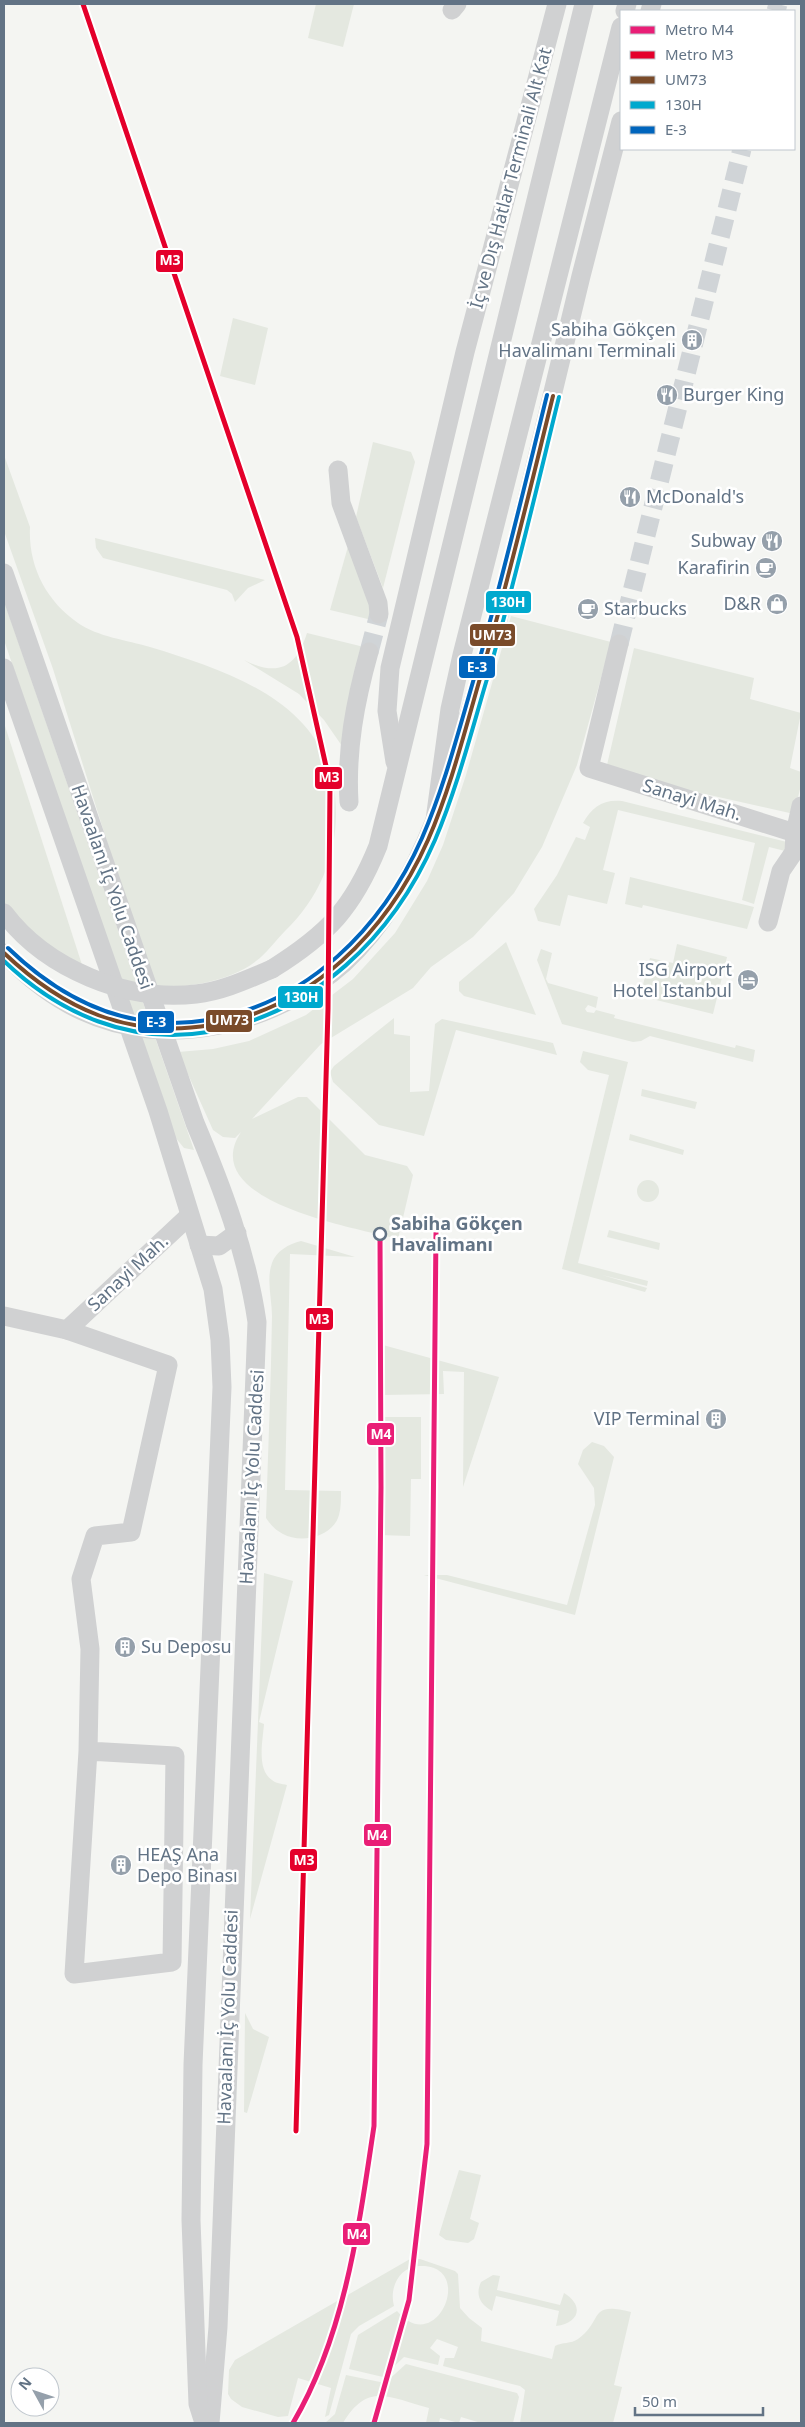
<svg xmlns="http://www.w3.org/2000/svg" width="805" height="2427" font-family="'Noto Sans',sans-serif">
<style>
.green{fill:#e4e8e0}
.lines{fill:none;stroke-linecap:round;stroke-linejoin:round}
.street-tunnel{stroke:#d0d4d7;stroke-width:19;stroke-dasharray:19 9;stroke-linecap:butt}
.street{stroke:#d0d1d2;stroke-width:19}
.street-bridge{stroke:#d0d1d2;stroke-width:19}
.bus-1-casing{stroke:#fff;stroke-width:8}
.bus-2-casing{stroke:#fff;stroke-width:8}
.bus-3-casing{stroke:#fff;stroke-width:8}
.bus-1{stroke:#7a4b2a;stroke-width:4}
.bus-2{stroke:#00a9ce;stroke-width:4}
.bus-3{stroke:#0065bd;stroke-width:4}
.metro-1-casing{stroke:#fff;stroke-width:9}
.metro-2-casing{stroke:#fff;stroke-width:9}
.metro-1{stroke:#e91e76;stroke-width:5}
.metro-2{stroke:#e4002b;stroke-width:5}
.stop-dot{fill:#fff;stroke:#627385;stroke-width:2.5}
.labels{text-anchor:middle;stroke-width:5;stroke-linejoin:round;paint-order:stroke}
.street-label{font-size:18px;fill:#627385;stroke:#fff}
.poi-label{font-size:18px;fill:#627385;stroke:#fff;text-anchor:end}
.stop-label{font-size:18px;font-weight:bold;fill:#627385;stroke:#fff;text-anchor:start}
.line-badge{stroke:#fff;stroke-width:2}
.badge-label{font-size:14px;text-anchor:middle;font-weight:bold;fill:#fff}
</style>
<rect width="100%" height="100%" fill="#f4f5f2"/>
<!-- green -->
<g class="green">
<polygon points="316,4 354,4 343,47 308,38"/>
<polygon points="233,318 268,328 255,385 220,376"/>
<polygon points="373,442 411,452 415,462 383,588 356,517"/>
<path d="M4,455L30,527C28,566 46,601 78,623C98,637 127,640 150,647C235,673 336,706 336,813C336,859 318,899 285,931C277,939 269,950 260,958C230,983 189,986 153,989L53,669L4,531Z"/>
<polygon points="95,538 265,580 248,588 235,602 232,594 227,590 103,558 96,548"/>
<polygon points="349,543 371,599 372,620 330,610"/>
<polygon points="4,601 194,1150 184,1148 175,1137 22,693 4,640"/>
<path d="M511,616L611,642L577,765L542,847L514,893L473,937L431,967L413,988L321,1044L252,1119L298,1097H307L365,1155L407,1166L413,1175L398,1239C357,1228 195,1202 241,1132L235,1138L223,1137L213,1130L178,1052L213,1049L249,1041L306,1015L353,979L395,933L427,881L443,845L466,775Z"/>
<path d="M307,633L360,646L364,648L342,746L324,720L299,694L244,660C278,677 296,668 307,633Z"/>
<polygon points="634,648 754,678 750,699 801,713 790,768 801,772 801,785 794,814 625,776 607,765"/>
<polygon points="4,723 84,971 68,965 4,906"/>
<path d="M622,801L787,842L785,851L769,847L754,904L742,900L755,843L618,810L603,870L615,873L607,904L568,895L560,926L538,921L534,909L557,875L576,837L585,840L590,827L583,823C592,807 603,799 622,801Z"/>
<polygon points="630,877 754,907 747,929 643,905 642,908 625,904"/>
<polygon points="506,942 536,1015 464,996 459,991 459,982"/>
<polygon points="677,944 727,957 713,1014 640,996 650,958 673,963"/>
<polygon points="541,949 552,953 546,979 548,983 598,997 596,1008 588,1005 585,1009 587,1012 594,1013 596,1010 615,1015 614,1018 735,1048 736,1045 755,1050 753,1062 650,1036 641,1041 633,1042 562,1024 537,960"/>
<polygon points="394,1018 394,1034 410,1036 410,1092 429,1091 435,1024 442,1019 553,1043 557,1055 456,1030 424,1136 379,1125 333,1082 330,1072 334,1066"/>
<polygon points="583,1051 628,1062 578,1263 648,1281 647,1286 602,1275 647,1288 645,1292 562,1269 609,1075 588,1070 580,1062"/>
<polygon points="642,1089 697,1102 695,1109 641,1096"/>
<polygon points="630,1134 684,1150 683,1155 629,1140"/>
<circle cx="648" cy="1191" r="11"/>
<polygon points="609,1230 660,1243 659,1250 607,1237"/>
<path d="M301,1241L355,1257L290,1254L285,1490L341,1491C341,1499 341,1508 339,1515C333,1537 301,1544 283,1534C275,1530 270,1524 266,1518C268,1451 271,1383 272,1316C272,1299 266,1279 272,1263C276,1251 289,1244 301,1241Z"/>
<polygon points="383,1345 499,1377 463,1487 464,1372 443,1371 444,1394 383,1395"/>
<polygon points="381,1417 421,1417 421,1479 411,1479 410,1536 379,1535"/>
<polygon points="592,1442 604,1446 614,1457 575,1615 424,1575 447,1575 567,1605 595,1505 594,1488 578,1464 583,1450"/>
<path d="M264,1573L293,1581L259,1722L264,1724C263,1740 256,1769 272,1780C275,1783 282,1784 287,1785L250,1919Z"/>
<polygon points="245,2013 253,2029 269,2037 247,2113 244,2112"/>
<polygon points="459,2170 481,2175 470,2219 479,2223 474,2239 468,2243 446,2240 439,2235"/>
<path d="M410,2259H420L455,2271L458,2274L460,2308L469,2318L482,2328L481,2341L552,2359L555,2346C562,2342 571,2344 578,2339C604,2321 587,2301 631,2312L614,2385L622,2387L613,2423H520L525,2390L520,2386L443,2366L445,2358H454L458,2347L437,2339L430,2348L440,2356L438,2365L404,2357L383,2377L349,2369L358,2335L397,2311C437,2359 477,2263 419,2266C399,2267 389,2288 394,2306L359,2326L351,2334L329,2415L325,2417L331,2388L298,2378L288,2416L278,2417L242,2407L231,2399L228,2394L229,2370L235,2360Z"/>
<path d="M493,2275L500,2276L497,2290L560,2305L564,2293C584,2305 580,2323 556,2326L559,2311L496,2296L492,2311C480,2304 475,2295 481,2282Z"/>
<path d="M406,2364L517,2393L519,2397L513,2423H481L461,2417L459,2423L440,2418L439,2423H426L429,2408C390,2398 368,2381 343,2423H325L335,2414L346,2375L385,2383Z"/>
</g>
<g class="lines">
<!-- street-tunnel -->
<g class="street-tunnel">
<polyline points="776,11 778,4"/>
<polyline points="619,644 742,149"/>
<polyline points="369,652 379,614"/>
</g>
<!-- street -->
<g class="street">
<polyline points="452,10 457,4"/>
<polyline points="625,11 627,4"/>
<polyline points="650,11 652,4"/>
<polyline points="338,470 341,503 378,603 379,614"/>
<path d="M4,573L195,1123C222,1187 247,1253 257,1322L218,2327L210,2423"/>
<polyline points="619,644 589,768 795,833"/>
<polyline points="4,668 158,1111 213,1289 220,1340 222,1387 193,2065 191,2220 198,2404 204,2423"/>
<polyline points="395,762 387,711 390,668 465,352 557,4"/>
<polyline points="448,781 495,632 581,276 621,121"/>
<path d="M349,802C346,750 355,702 369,652"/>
<polyline points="435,820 450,709 462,655 621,27"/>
<polyline points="768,922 781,871 794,852 795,833 801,806"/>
<path d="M272,969C328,934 353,908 378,846L584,4"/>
<polyline points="199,1245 219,1246 237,1233"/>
<polyline points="4,1316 67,1330 168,1365 131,1532 95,1536 81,1579 90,1649 88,1751 74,1974 172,1962 175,1756 88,1751"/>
<polyline points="67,1330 189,1216"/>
</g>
<!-- street-bridge -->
<g class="street-bridge">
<path d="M4,913C46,969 127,1002 196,994C223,991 248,979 272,969"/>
<path d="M4,953C27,977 52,997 82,1011C167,1051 276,1024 344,963C386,924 414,873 435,820"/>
</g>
<!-- bus-1 casing -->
<g class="bus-1-casing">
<path id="bus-1" d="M4,953C63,1009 128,1039 211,1025C312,1008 387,932 428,840C451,787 465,730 481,675C508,583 530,489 553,396"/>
</g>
<!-- bus-2 casing -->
<g class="bus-2-casing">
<path id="bus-2" d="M4,961C59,1014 131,1045 208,1032C314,1014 393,937 435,840C457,788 471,733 487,679C514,586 536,491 559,397"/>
</g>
<!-- bus-3 casing -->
<g class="bus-3-casing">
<path id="bus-3" d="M8,948C64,1002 129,1033 208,1020C308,1003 382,928 422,838C445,785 459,729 475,675C502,582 524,488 547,395"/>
</g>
<!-- bus-1 -->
<use href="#bus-1" class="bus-1"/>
<!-- bus-2 -->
<use href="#bus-2" class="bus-2"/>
<!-- bus-3 -->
<use href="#bus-3" class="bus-3"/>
<!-- metro-1 casing -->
<g class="metro-1-casing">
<g id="metro-1">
<path d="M293,2423C345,2335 359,2226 374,2126L381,1487L380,1234"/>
<polyline points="374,2423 409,2300 427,2144 436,1232"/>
</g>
</g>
<!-- metro-2 casing -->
<g class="metro-2-casing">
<polyline id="metro-2" points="83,4 297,637 330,784 328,1009 296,2131"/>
</g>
<!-- metro-1 -->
<use href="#metro-1" class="metro-1"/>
<!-- metro-2 -->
<use href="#metro-2" class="metro-2"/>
</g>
<!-- icons -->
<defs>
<g id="building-disc" transform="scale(1.125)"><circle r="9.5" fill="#95a0ab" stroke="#fff"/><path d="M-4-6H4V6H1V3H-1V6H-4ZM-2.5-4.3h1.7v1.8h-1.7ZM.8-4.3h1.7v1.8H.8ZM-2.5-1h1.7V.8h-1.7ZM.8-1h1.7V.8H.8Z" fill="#fff"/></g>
<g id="restaurant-disc" transform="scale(1.125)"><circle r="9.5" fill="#95a0ab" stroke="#fff"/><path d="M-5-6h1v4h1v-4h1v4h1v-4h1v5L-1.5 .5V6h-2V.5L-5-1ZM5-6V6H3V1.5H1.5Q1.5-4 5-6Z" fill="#fff"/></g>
<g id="cafe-disc" transform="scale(1.125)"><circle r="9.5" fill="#95a0ab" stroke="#fff"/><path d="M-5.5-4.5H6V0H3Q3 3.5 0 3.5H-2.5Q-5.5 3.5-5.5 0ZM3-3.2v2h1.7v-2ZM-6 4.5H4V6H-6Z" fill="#fff"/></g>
<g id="shop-disc" transform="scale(1.125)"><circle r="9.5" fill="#95a0ab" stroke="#fff"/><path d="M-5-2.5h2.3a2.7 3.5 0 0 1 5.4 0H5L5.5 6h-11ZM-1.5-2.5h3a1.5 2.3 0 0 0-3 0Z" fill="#fff"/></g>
<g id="hotel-disc" transform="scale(1.125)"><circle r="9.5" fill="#95a0ab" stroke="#fff"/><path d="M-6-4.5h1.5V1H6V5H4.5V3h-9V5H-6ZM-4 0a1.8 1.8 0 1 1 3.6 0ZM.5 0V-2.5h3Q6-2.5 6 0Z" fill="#fff"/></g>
</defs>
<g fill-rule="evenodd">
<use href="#building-disc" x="692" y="340"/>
<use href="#restaurant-disc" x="667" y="395"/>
<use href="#restaurant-disc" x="630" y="497"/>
<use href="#restaurant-disc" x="772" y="541"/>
<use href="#cafe-disc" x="766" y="568"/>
<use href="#shop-disc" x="777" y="604"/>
<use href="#cafe-disc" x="588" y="609"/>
<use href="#hotel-disc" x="748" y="980"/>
<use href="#building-disc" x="716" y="1419"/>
<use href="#building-disc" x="125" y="1647"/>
<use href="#building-disc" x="121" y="1865"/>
</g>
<!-- markers -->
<circle class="stop-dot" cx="380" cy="1234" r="6"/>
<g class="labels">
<!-- street labels -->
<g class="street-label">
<text transform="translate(511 178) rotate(-75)" y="6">İç ve Dış Hatlar Terminali Alt Kat</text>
<text transform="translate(692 800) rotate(17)" y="6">Sanayi Mah.</text>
<text transform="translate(112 887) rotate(71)" y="6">Havaalanı İç Yolu Caddesi</text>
<text transform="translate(128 1273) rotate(-43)" y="6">Sanayi Mah.</text>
<text transform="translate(252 1477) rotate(-87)" y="6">Havaalanı İç Yolu Caddesi</text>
<text transform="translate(228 2017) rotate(-88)" y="6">Havaalanı İç Yolu Caddesi</text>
</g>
<!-- poi labels -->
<g class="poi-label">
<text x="676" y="336">Sabiha Gökçen<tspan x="676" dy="21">Havalimanı Terminali</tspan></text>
<text x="683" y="401" text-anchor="start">Burger King</text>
<text x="646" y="503" text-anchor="start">McDonald's</text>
<text x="756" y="547">Subway</text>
<text x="750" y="574">Karafirin</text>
<text x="761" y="610">D&amp;R</text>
<text x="604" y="615" text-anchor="start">Starbucks</text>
<text x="732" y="976">ISG Airport<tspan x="732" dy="21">Hotel Istanbul</tspan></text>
<text x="700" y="1425">VIP Terminal</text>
<text x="141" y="1653" text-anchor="start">Su Deposu</text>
<text x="137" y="1861" text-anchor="start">HEAŞ Ana<tspan x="137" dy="21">Depo Binası</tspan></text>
</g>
<!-- stop labels -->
<g class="stop-label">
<text x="391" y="1230">Sabiha Gökçen<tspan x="391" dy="21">Havalimanı</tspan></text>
</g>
</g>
<g class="line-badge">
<rect x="155" y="249" width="29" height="24" rx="5" fill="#e4002b"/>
<rect x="485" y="590" width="47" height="24" rx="5" fill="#00a9ce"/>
<rect x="469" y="623" width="47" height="24" rx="5" fill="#7a4b2a"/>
<rect x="458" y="655" width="38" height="24" rx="5" fill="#0065bd"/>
<rect x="314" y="766" width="29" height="24" rx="5" fill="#e4002b"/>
<rect x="277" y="985" width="47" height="24" rx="5" fill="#00a9ce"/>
<rect x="205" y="1009" width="48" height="24" rx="5" fill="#7a4b2a"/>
<rect x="137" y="1010" width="38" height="24" rx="5" fill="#0065bd"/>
<rect x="305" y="1307" width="29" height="24" rx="5" fill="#e4002b"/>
<rect x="366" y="1422" width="29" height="24" rx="5" fill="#e91e76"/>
<rect x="363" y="1823" width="29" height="24" rx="5" fill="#e91e76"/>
<rect x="289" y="1848" width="29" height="24" rx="5" fill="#e4002b"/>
<rect x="342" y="2222" width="29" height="24" rx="5" fill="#e91e76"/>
</g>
<g class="badge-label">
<text x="170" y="265">M3</text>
<text x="508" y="607">130H</text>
<text x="492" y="640">UM73</text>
<text x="477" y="672">E-3</text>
<text x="329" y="782">M3</text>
<text x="301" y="1002">130H</text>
<text x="229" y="1025">UM73</text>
<text x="156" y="1027">E-3</text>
<text x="319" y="1324">M3</text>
<text x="381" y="1439">M4</text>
<text x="377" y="1840">M4</text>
<text x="304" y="1865">M3</text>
<text x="357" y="2239">M4</text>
</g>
<!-- border -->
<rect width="805" height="2427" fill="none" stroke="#627385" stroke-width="10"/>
<!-- legend -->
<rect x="620" y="10" width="175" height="140" fill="#ffffff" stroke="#c0c7ce"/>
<rect x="630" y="26" width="25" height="8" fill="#e91e76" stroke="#c0c7ce"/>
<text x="665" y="35" font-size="15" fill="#627385">Metro M4</text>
<rect x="630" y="51" width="25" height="8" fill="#e4002b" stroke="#c0c7ce"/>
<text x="665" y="60" font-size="15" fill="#627385">Metro M3</text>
<rect x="630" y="76" width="25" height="8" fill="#7a4b2a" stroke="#c0c7ce"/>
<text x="665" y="85" font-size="15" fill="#627385">UM73</text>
<rect x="630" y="101" width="25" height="8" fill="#00a9ce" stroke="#c0c7ce"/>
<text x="665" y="110" font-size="15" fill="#627385">130H</text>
<rect x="630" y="126" width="25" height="8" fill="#0065bd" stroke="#c0c7ce"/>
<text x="665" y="135" font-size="15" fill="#627385">E-3</text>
<!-- north arrow -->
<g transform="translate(35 2392) rotate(310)"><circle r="24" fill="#ffffff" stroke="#c0c7ce"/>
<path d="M0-4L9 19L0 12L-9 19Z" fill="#95a0ab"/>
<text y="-8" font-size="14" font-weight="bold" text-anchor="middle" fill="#627385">N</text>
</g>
<!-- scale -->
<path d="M635 2407v8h128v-8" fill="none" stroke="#627385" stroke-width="2.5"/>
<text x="642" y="2407" font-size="15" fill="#627385" stroke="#ffffff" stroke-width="4" paint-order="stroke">50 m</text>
</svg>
